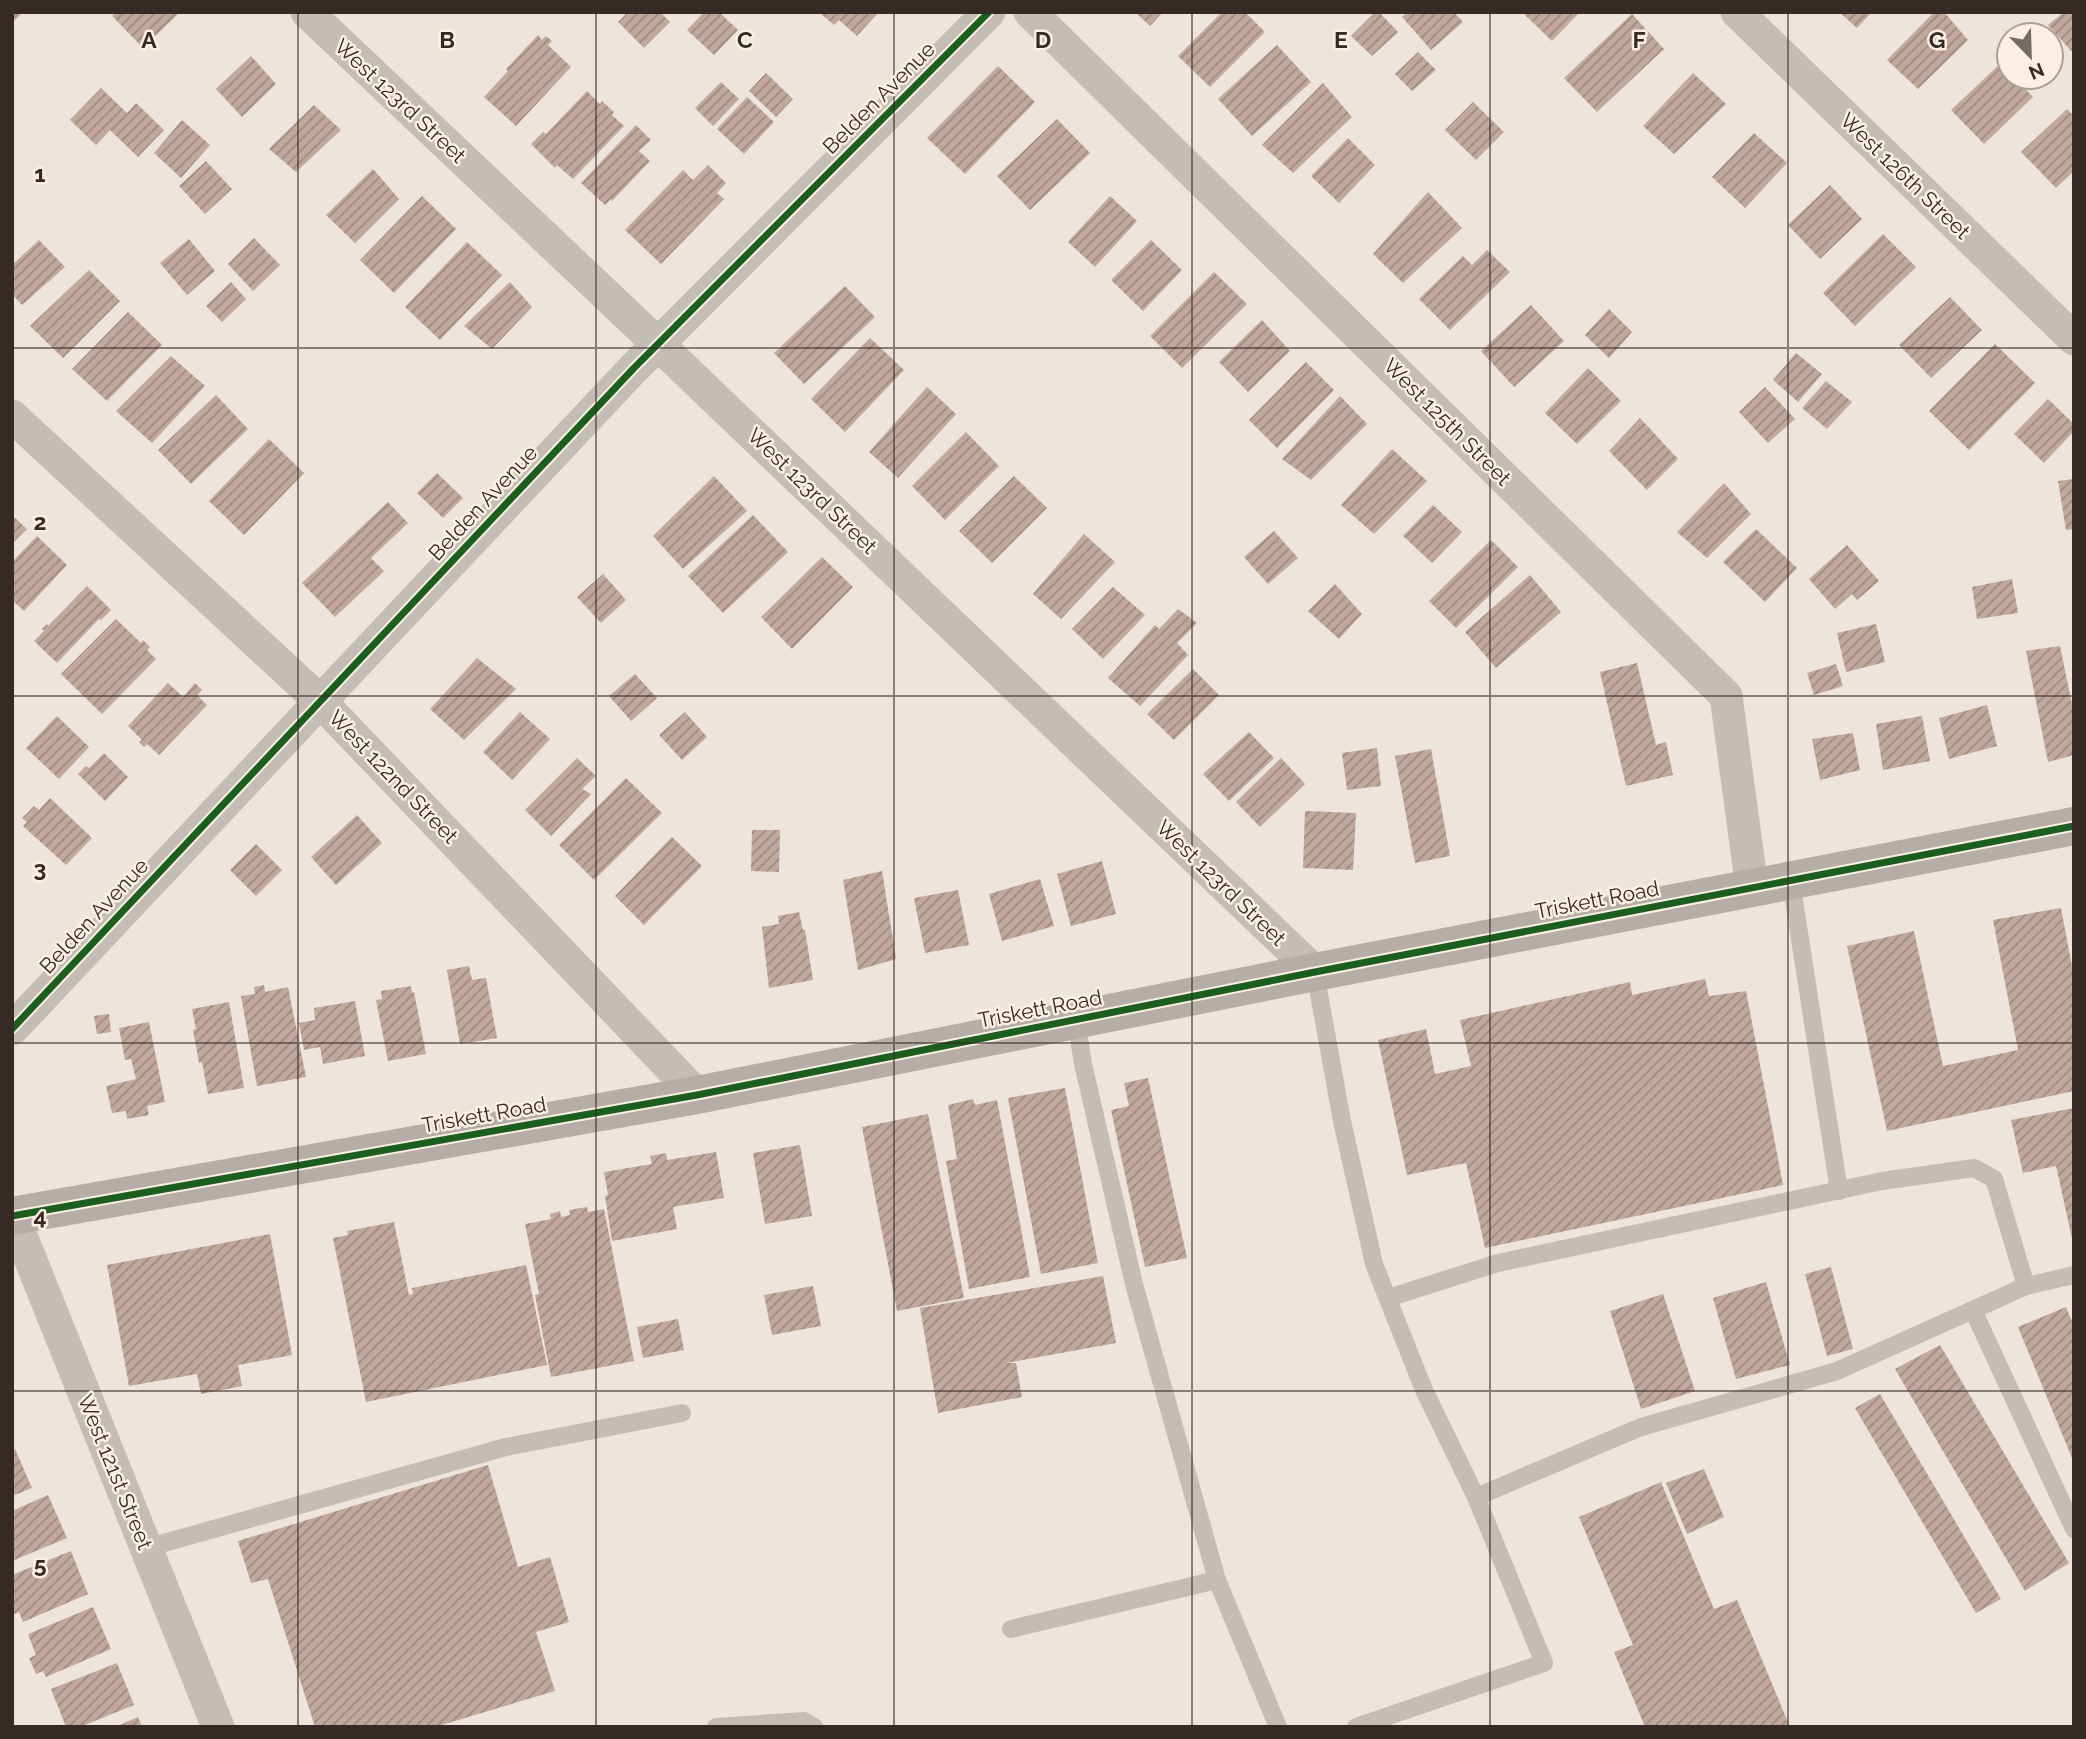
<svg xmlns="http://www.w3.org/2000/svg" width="2086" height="1739" font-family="Raleway,sans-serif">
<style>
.building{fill:url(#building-hatch)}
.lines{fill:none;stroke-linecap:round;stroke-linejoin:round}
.lane{stroke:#c4bdb6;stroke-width:18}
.street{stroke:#c4bdb6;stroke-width:33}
.secondary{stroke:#b5ada6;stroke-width:38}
.cycleway-casing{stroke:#faefe2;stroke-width:11}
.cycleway{stroke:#1b5e20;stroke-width:7}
.grid{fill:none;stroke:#352a25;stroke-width:2;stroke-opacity:0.55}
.labels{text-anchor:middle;stroke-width:5;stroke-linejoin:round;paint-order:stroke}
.street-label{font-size:21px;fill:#352a25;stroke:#faefe2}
.grid-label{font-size:23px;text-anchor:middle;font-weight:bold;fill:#352a25;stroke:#faefe2;stroke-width:5;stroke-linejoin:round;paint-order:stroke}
</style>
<defs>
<pattern id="building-hatch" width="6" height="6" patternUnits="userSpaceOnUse" patternTransform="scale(1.75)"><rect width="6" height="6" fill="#c2a89c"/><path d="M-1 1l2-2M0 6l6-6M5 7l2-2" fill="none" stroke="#9e897f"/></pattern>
</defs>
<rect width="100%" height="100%" fill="#ede5dc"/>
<!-- building -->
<g class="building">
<polygon points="12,12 23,12 12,23"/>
<polygon points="116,12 180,12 143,48 112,16"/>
<polygon points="628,12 660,12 670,22 644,48 618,22"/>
<polygon points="704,12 719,12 738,30 714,55 687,30"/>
<polygon points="823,12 879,12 857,36 839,20 834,25 821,14"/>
<polygon points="1135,12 1163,12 1150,26"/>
<polygon points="1222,12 1245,12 1265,32 1210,87 1178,56"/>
<polygon points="1375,12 1379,12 1398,32 1372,56 1351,36"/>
<polygon points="1408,12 1454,12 1463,22 1431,50 1402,17"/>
<polygon points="1522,12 1580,12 1552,41"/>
<polygon points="1839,12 1872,12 1857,28"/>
<polygon points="1934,12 1944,12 1968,40 1918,89 1887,60"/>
<polygon points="2064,12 2074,12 2074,49 2071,51 2048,25"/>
<polygon points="1632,14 1664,49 1597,112 1564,78"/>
<polygon points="538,35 542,40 546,36 552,41 548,45 571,67 516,126 484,97 508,71 506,69"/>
<polygon points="1277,45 1311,82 1252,136 1218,99"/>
<polygon points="1418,52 1436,70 1412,91 1395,74"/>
<polygon points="251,56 276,84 242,117 216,89"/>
<polygon points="2001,63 2009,71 2009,77 2014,77 2033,97 1984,144 1951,110"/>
<polygon points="998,66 1035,102 965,174 927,138"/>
<polygon points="766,73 793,99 776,117 749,91"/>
<polygon points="1693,73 1726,104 1674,154 1643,126"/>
<polygon points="721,82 739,99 713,126 695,108"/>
<polygon points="1323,83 1352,117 1293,173 1262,145"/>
<polygon points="101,88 127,113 136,103 164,130 138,157 110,130 96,145 70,120"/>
<polygon points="587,91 600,104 602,101 614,112 612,115 624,126 573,179 557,165 555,168 531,144 543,132 546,134"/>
<polygon points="747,97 774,122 744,154 717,129"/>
<polygon points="1473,102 1504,132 1476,160 1445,130"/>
<polygon points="314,105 341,130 296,172 269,149"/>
<polygon points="2067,109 2074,116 2074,171 2056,188 2021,152"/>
<polygon points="1057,119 1090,153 1030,210 997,176"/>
<polygon points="182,120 210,145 181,178 154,153"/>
<polygon points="636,125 651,140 639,151 650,161 612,201 611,199 605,205 581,183"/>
<polygon points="1754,133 1787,163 1745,208 1712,177"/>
<polygon points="1348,138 1375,165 1339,203 1311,176"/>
<polygon points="206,161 232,189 205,214 179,186"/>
<polygon points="708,165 726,183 717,193 724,199 661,264 625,230 683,170 693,180"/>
<polygon points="373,169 399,199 355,243 326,215"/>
<polygon points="1830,185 1862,219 1820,259 1788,225"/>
<polygon points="1428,192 1462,228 1403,283 1373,254"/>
<polygon points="422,196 456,229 394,293 360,260"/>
<polygon points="1110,196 1137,221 1095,267 1068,242"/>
<polygon points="1883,234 1916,267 1855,326 1823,293"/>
<polygon points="254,238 280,265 253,291 228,264"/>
<polygon points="189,239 215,271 187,295 160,263"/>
<polygon points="39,240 65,267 22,305 12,294 12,265"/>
<polygon points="1151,240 1182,270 1143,311 1111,280"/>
<polygon points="467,242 502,275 440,340 405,307"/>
<polygon points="1487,250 1510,272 1450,330 1419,299 1463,256 1472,265"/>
<polygon points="89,270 120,301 63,358 30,326"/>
<polygon points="1214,272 1247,304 1182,368 1150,336"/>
<polygon points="231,282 246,299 222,322 206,306"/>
<polygon points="510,282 532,307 492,349 464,326"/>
<polygon points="845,286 875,317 804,384 774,353"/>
<polygon points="1950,297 1982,330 1931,378 1899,345"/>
<polygon points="1531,305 1564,341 1514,387 1481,351"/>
<polygon points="1609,309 1632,332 1609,358 1585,335"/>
<polygon points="128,312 162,345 107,401 72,369"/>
<polygon points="1262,320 1290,351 1248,392 1219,362"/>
<polygon points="870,338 904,370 845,432 811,399"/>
<polygon points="1995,344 2035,383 1969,450 1929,411"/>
<polygon points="1796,353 1822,374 1798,402 1773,380"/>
<polygon points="171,356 205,386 152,443 116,411"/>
<polygon points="1306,362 1334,390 1277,448 1249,420"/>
<polygon points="1588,368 1621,401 1577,444 1545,413"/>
<polygon points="1826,381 1852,402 1827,429 1802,408"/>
<polygon points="927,387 956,414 898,478 869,452"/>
<polygon points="1765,387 1795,419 1768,443 1739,412"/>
<polygon points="216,395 248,429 191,484 158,450"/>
<polygon points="1340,396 1367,424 1311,480 1282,459"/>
<polygon points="2048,399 2074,424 2074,431 2044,463 2014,434"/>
<polygon points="1640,418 1678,459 1647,490 1609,451"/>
<polygon points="966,432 999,466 945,520 912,486"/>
<polygon points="269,439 304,473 244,535 209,501"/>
<polygon points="1392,449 1427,481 1374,534 1341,505"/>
<polygon points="437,473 463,498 443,518 417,493"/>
<polygon points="714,476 747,511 683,569 653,536"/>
<polygon points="1014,476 1047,508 992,563 959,531"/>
<polygon points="2074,479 2074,529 2066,530 2058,481"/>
<polygon points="1724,483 1751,514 1707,558 1677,532"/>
<polygon points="388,502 408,523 371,558 384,571 335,617 302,583"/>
<polygon points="1433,505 1462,532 1432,563 1403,536"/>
<polygon points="12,515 27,529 12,544"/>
<polygon points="753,515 788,552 723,613 688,576"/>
<polygon points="1756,529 1797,568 1765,602 1723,562"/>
<polygon points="1274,531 1298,558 1268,584 1244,557"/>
<polygon points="1084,534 1115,562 1061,619 1033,594"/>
<polygon points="37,536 67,565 24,611 12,600 12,562"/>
<polygon points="1491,540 1518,567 1456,628 1429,601"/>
<polygon points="1847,545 1879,581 1857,600 1852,594 1835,609 1809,579"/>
<polygon points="822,557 853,587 792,649 761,617"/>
<polygon points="603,574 626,600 601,623 577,597"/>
<polygon points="1530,575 1561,612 1496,668 1465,632"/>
<polygon points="2012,579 2018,613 1977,619 1972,587"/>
<polygon points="1335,584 1362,614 1339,639 1308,611"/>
<polygon points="87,586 111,610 101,620 99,619 57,663 34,641 44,631 42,629 47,624 48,626"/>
<polygon points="1113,587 1145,615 1103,659 1072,629"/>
<polygon points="1178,609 1197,623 1177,643 1188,655 1140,706 1108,678 1155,625 1159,629"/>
<polygon points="116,619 141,643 143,640 150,647 147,650 156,659 102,714 61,674"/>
<polygon points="1876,624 1885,662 1846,672 1837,633"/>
<polygon points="2060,646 2074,714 2074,755 2048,762 2026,651"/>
<polygon points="477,658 516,689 464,740 430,709"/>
<polygon points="1637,663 1656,745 1666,742 1673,775 1626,786 1600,672"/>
<polygon points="1836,664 1843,686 1814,695 1807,673"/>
<polygon points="1193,669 1219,695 1174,740 1147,714"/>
<polygon points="635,674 657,698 631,721 609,696"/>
<polygon points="168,683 183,697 195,683 202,690 197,695 207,705 159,755 147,744 144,747 139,742 142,740 128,726"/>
<polygon points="1987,705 1997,746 1949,759 1939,718"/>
<polygon points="520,712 550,739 512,780 483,752"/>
<polygon points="685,712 707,737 682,760 659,735"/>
<polygon points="57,716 89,747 59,779 26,748"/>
<polygon points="1922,716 1930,761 1883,770 1876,724"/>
<polygon points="1249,732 1274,758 1229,801 1203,774"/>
<polygon points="1853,733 1860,770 1820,780 1812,739"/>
<polygon points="1377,748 1381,786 1347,790 1342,753"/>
<polygon points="1431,749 1450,856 1415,863 1395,756"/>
<polygon points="104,753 128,777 105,801 78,774 86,766 89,768"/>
<polygon points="577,758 596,776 582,789 591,794 551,836 525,810"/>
<polygon points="1281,758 1305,784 1260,827 1236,802"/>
<polygon points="626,778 662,813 594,880 559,845"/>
<polygon points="50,798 92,838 66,865 23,826 27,822 22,818 34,806 39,810"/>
<polygon points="1305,811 1356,813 1353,870 1303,868"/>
<polygon points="357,815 382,843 336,885 311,857"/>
<polygon points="752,830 780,830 779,872 751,871"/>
<polygon points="672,837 702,866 644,925 615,896"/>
<polygon points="256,844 282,870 256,896 230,870"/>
<polygon points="1102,861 1116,914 1071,926 1057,874"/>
<polygon points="882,871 896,959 858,970 843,880"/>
<polygon points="1040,879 1054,926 1002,941 989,894"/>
<polygon points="958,890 969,945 925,953 914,898"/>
<polygon points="2061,908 2074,977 2074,1091 1887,1131 1847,946 1914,931 1943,1066 2018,1050 1993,920"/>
<polygon points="799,912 803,930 805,930 813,980 769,988 762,927 779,924 778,916"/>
<polygon points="469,966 472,980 486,978 497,1038 460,1044 447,970"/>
<polygon points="1705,979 1709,996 1746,991 1783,1185 1485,1248 1466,1163 1407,1175 1378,1040 1426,1029 1435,1074 1471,1066 1460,1020 1630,982 1632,995"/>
<polygon points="264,985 265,992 288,987 306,1077 257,1086 241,996 255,994 254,987"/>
<polygon points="411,986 412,993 414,992 426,1054 388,1061 376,1000 382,999 381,991"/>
<polygon points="355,1001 365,1056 323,1064 320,1047 304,1050 299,1023 315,1020 314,1008"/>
<polygon points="229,1002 244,1088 208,1094 202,1062 199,1063 193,1030 196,1029 192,1009"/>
<polygon points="109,1014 111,1032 97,1034 94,1016"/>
<polygon points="149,1022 165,1102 147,1106 149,1115 127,1119 126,1111 112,1113 106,1086 136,1079 131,1059 125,1060 119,1028"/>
<polygon points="1148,1078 1187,1258 1145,1267 1111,1110 1129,1106 1124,1083"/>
<polygon points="1065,1088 1098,1263 1041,1274 1008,1098"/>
<polygon points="973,1099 975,1105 997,1100 1030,1277 969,1289 946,1161 957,1159 948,1105"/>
<polygon points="2074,1108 2074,1243 2073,1243 2056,1166 2023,1173 2011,1120"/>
<polygon points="928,1114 964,1298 897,1311 862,1127"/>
<polygon points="800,1145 812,1216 765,1224 753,1153"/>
<polygon points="716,1152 724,1198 673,1207 677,1229 612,1241 605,1196 608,1195 604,1172 652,1164 650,1156 666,1153 667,1160"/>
<polygon points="587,1207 588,1212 604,1209 634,1361 551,1377 535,1295 539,1294 525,1224 551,1219 550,1214 560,1211 561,1217 570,1215 569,1210"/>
<polygon points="394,1222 409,1295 413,1294 412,1288 526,1265 547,1365 366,1402 333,1238 348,1235 347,1231"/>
<polygon points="270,1234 292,1355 238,1365 242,1386 201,1394 197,1374 129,1386 107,1265"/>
<polygon points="1831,1267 1853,1349 1827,1356 1805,1274"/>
<polygon points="1103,1276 1116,1343 1006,1363 1016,1363 1022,1397 938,1413 920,1308"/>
<polygon points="1766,1282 1790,1365 1736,1379 1713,1298"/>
<polygon points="813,1286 821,1326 772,1335 764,1295"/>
<polygon points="1663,1294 1695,1391 1641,1409 1610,1311"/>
<polygon points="2066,1307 2074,1326 2074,1463 2018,1327"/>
<polygon points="678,1319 684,1350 643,1358 637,1327"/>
<polygon points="1940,1345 2069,1563 2025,1591 1895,1369"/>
<polygon points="1880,1394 2001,1599 1976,1613 1855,1408"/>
<polygon points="15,1449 32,1488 12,1496 12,1450"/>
<polygon points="488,1465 518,1567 550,1557 569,1622 536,1632 555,1691 435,1727 315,1727 268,1579 251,1583 238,1541"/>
<polygon points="1704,1469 1724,1517 1687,1534 1666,1483"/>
<polygon points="1661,1482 1714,1609 1737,1600 1790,1727 1645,1727 1614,1652 1633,1645 1579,1517"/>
<polygon points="48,1495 67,1538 12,1561 12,1511"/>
<polygon points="71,1551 88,1594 23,1622 19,1612 12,1615 12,1602 14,1601 12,1575"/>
<polygon points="93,1607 111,1649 46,1677 43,1671 36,1674 29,1658 36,1655 28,1634"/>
<polygon points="117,1663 134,1705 80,1727 66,1727 51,1689"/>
<polygon points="138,1717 142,1727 115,1727"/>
</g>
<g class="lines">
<!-- lane -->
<g class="lane">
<polyline points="1791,881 1839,1191"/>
<polyline points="1315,972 1342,1121 1374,1264 1424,1390 1476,1497 1544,1663 1356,1727"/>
<polyline points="1076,1019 1083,1064 1134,1284 1217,1580 1278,1727"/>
<polyline points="1388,1298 1498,1263 1882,1181 1974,1168 1994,1179 2026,1286"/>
<polyline points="1973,1310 2074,1529"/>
<polyline points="1476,1497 1641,1427 1837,1371 2026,1286 2074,1275"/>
<polyline points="146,1548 506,1447 682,1413"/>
<polyline points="1011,1629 1217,1580"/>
<polyline points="716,1727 804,1721 814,1727"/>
</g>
<!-- street -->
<g class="street">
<polyline points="307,12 658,344 1315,972"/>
<polyline points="1030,12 1726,696 1752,888"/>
<polyline points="1737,12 2074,339"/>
<polyline points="12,416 320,701 697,1095"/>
<polyline points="12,1029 633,369 989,12"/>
<polyline points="13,1216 218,1727"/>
</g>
<!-- secondary -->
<polyline class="secondary" points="12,1216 697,1095 1315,972 2074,826"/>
<!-- cycleway casing -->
<g class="cycleway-casing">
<g id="cycleway">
<polyline points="12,1029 633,369 989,12"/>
<polyline points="12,1216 697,1095 1315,972 2074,826"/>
</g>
</g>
<!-- cycleway -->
<use href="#cycleway" class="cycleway"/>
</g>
<!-- grid -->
<path class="grid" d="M298,12V1727M596,12V1727M894,12V1727M1192,12V1727M1490,12V1727M1788,12V1727M12,348H2074M12,696H2074M12,1043H2074M12,1391H2074"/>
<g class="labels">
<!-- street labels -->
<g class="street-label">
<text transform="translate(879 98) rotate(-45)" y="7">Belden Avenue</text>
<text transform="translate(400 101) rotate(43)" y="7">West 123rd Street</text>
<text transform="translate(1905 176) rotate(44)" y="7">West 126th Street</text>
<text transform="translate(1447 422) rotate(45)" y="7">West 125th Street</text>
<text transform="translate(812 491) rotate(44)" y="7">West 123rd Street</text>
<text transform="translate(483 503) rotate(-47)" y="7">Belden Avenue</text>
<text transform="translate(393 777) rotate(46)" y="7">West 122nd Street</text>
<text transform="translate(1221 883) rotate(44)" y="7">West 123rd Street</text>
<text transform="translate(1597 900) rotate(-11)" y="7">Triskett Road</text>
<text transform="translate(94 916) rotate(-47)" y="7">Belden Avenue</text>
<text transform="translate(1040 1009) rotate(-11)" y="7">Triskett Road</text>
<text transform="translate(484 1115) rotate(-10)" y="7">Triskett Road</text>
<text transform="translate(115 1472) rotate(68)" y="7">West 121st Street</text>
</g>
</g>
<g class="grid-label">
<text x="149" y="48">A</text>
<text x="447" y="48">B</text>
<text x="745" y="48">C</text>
<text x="1043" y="48">D</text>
<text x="1341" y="48">E</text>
<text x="1639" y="48">F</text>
<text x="1937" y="48">G</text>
<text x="40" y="182">1</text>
<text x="40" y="530">2</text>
<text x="40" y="877">3</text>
<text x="40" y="1225">4</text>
<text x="40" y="1573">5</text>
</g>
<!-- border -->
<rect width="2086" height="1739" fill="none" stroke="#352a25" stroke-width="28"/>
<!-- north arrow -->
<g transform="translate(2030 56) rotate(157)"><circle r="33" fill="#faefe2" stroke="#aba096" stroke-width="2"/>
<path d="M0-5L12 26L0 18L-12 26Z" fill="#756b65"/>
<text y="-10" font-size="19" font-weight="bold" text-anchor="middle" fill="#352a25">N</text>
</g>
</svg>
